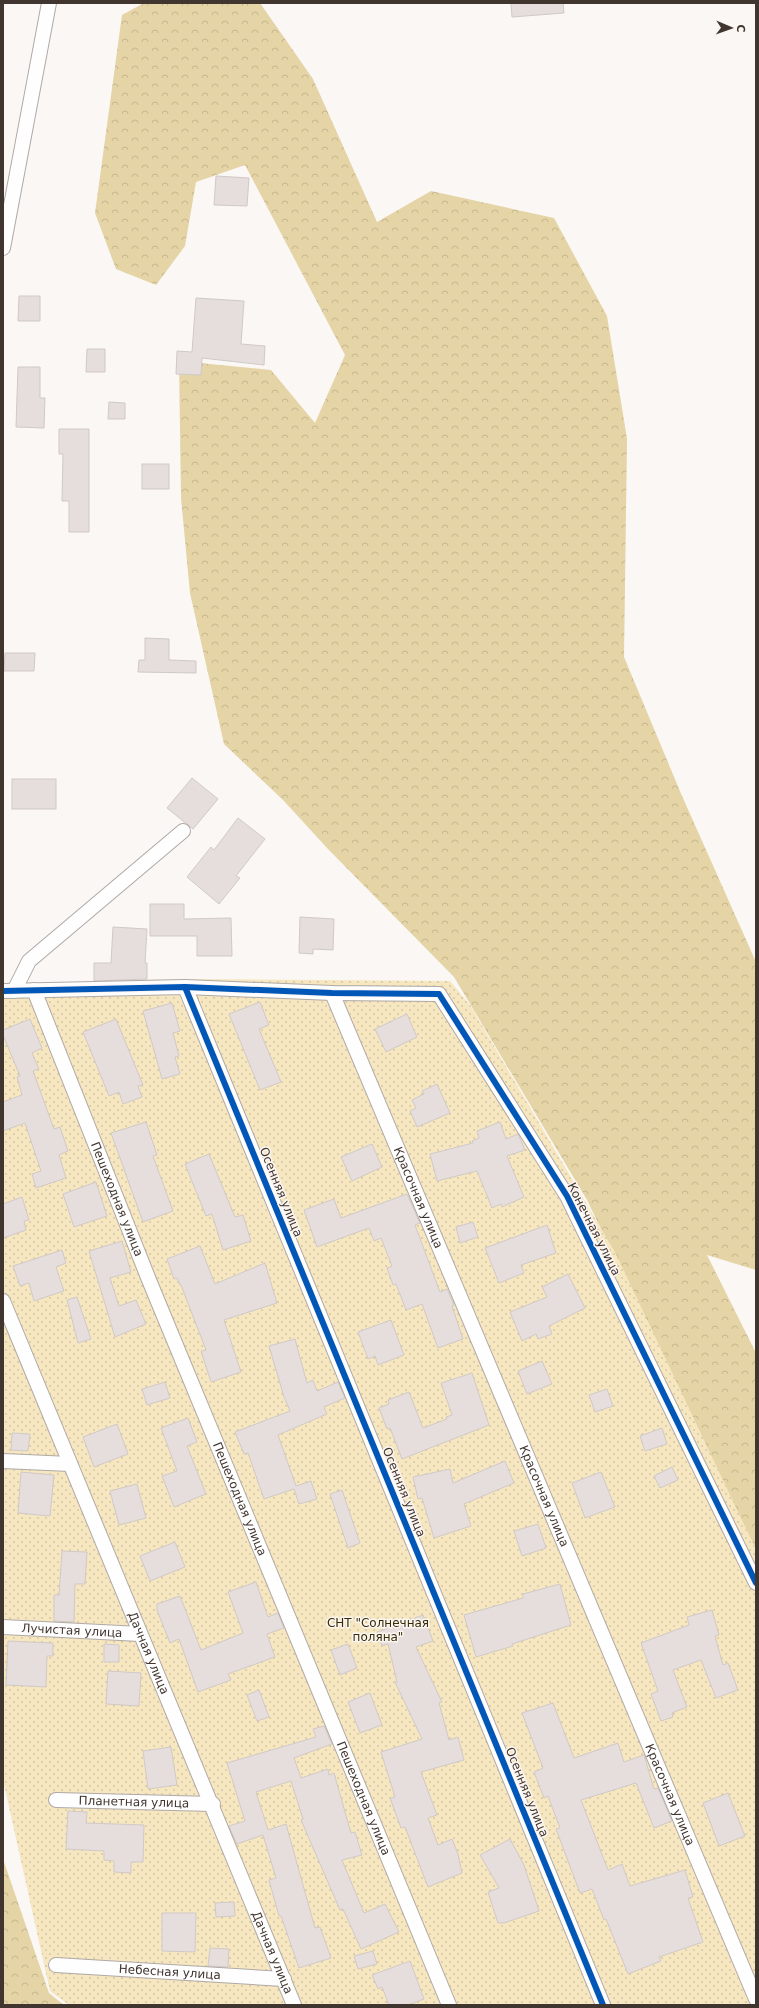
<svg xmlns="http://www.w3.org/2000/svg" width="759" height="2008" font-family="'DejaVu Sans',sans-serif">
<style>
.forest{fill:url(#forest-crowns)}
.garden{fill:url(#garden-dots)}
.building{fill:#e6dedc;stroke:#d0c9c7}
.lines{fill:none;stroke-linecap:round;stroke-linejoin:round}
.minor-casing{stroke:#b0a9a6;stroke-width:16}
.minor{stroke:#fefefe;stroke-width:14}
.cycleway-casing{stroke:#fcf6f3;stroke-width:8}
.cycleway{stroke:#0057b8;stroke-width:6}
.labels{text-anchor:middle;stroke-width:3;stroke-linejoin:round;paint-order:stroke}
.street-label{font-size:12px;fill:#41352f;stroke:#fcf6f3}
.park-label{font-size:12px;fill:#362b05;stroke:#fcf6f3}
</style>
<defs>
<pattern id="forest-crowns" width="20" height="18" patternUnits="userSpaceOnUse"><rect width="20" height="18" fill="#e5d4a6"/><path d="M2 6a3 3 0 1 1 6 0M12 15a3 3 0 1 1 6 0" fill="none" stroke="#c6b78f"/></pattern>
<pattern id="garden-dots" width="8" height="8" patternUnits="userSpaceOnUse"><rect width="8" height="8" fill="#f6e7c0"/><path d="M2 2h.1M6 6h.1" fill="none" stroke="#d4c7a5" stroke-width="1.8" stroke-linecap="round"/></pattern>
</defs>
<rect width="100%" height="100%" fill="#faf7f5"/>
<!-- forest -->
<g class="forest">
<polygon points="144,3 260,3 313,79 377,222 431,191 554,218 607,316 627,439 624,657 682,796 756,962 756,1270 707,1255 756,1353 756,1550 587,1200 454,977 328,849 283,800 224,744 190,593 181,498 179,361 271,370 315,423 345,355 245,165 196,182 185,246 156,285 116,269 95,213 122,15"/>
<polygon points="3,1859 49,1993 64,2005 3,2005"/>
</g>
<!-- garden -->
<polygon class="garden" points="207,979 450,981 470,1005 616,1254 756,1550 756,2005 69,2005 50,1991 3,1780 3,994 72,984 125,980"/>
<!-- building -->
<g class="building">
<polygon points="511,3 563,3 564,13 512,17"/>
<polygon points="216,176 249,178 247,206 214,205"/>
<polygon points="19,296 40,296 40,321 18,321"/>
<polygon points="196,298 244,301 241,344 265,346 264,365 202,358 201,375 176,374 177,351 192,352"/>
<polygon points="87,349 105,349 105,372 86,372"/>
<polygon points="18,367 40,367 40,398 45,398 44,428 16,427"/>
<polygon points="109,402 125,403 125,419 108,419"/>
<polygon points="59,429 89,429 89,532 69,532 69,501 62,501 63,454 59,454"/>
<rect x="142" y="464" width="27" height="25"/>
<polygon points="145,638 169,639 169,660 196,661 196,673 138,672 139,660 145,660"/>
<polygon points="5,653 35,653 34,671 4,671"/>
<polygon points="192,778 218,799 193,829 167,808"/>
<rect x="12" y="779" width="44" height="30"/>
<polygon points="238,818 265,839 236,876 240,878 219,904 187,877 211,847 214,850"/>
<polygon points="150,904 184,904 184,919 231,918 232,956 197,956 197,936 150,936"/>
<polygon points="300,917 334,919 333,950 313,949 313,954 299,953"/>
<polygon points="113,927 147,929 145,963 147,963 147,979 94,981 94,963 111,963"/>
<polygon points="260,1002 269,1025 259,1029 281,1082 260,1090 229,1014"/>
<polygon points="172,1003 180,1031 173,1033 179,1056 175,1057 180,1074 162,1079 143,1011"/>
<polygon points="407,1014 417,1037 386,1052 375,1029"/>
<polygon points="30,1019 42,1048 32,1053 39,1069 33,1071 54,1129 60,1127 68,1151 59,1155 66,1178 36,1188 32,1174 41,1171 25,1123 3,1131 3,1102 22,1095 17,1077 20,1076 3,1035 3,1030"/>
<polygon points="116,1019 143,1085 138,1086 142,1097 123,1104 119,1092 109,1096 83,1032"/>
<polygon points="437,1084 450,1113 417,1127 410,1111 416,1108 412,1100 424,1094 422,1091"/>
<polygon points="146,1122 157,1155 153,1156 173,1211 143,1222 111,1133"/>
<polygon points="500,1122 506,1139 518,1134 525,1150 507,1156 524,1197 502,1207 501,1204 492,1208 477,1171 437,1181 430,1154 473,1143 472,1141 479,1138 477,1131"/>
<polygon points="372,1144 382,1167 352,1181 341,1157"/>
<polygon points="209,1154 235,1217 243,1215 251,1241 223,1250 212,1214 206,1216 185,1164"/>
<polygon points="96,1182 107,1216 74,1227 63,1194"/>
<polygon points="407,1194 420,1223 415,1225 440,1292 447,1289 454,1305 452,1306 463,1339 438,1348 422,1304 406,1310 396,1284 393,1285 387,1268 392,1266 381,1238 374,1241 369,1228 317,1247 304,1210 334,1199 341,1218"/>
<polygon points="22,1197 29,1220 24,1221 26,1230 3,1238 3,1204"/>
<polygon points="473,1222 478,1237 460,1243 456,1227"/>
<polygon points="547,1225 556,1253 521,1265 524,1273 499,1283 485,1248"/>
<polygon points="122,1241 131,1272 110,1278 119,1306 136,1300 146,1324 115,1337 89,1251"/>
<polygon points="200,1246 215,1284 265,1263 277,1303 224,1320 241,1372 211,1382 201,1351 206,1350 181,1285 180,1285 177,1278 174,1279 167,1259"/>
<polygon points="62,1250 66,1263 56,1267 64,1291 34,1301 29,1283 20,1286 13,1266"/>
<polygon points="568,1274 585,1308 549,1326 552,1334 538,1339 536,1334 522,1341 510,1312 547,1297 542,1287"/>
<polygon points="77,1297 91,1339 78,1343 67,1300"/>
<polygon points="391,1320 404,1355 378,1365 375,1356 368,1359 358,1332"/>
<polygon points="295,1339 307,1383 313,1380 317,1391 338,1382 345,1398 324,1407 327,1414 278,1435 296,1486 311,1481 317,1499 299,1504 294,1489 264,1499 248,1453 244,1454 235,1432 290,1411 284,1397 269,1346"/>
<polygon points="542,1361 552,1384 527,1394 518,1371"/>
<polygon points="472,1373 489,1425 402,1459 390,1428 387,1429 379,1408 389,1404 388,1400 409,1392 423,1428 447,1419 446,1417 452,1415 441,1383"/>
<polygon points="165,1382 170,1398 147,1405 142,1389"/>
<polygon points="607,1389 613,1406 595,1412 589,1395"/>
<polygon points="188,1418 197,1442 187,1446 206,1494 174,1507 162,1476 177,1471 161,1428"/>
<polygon points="117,1424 128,1454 94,1467 83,1437"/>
<polygon points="662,1428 667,1444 645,1451 640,1436"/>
<polygon points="12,1433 30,1434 28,1451 11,1450"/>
<polygon points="505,1461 514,1483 464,1504 471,1526 434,1538 422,1498 418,1499 413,1477 450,1469 453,1483"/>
<polygon points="672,1467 678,1480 660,1488 654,1476"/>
<polygon points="21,1472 54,1475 50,1516 18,1513"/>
<polygon points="601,1472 615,1507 585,1518 572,1483"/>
<polygon points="137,1484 146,1518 119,1525 110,1491"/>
<polygon points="342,1490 360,1543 348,1548 330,1494"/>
<polygon points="538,1524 546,1548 522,1556 514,1531"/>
<polygon points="175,1542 185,1567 150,1581 140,1556"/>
<polygon points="62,1551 87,1552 85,1584 75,1584 74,1622 54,1621 54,1595 59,1595"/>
<polygon points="256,1582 268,1617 278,1613 284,1628 267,1634 275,1657 228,1674 231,1680 198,1692 179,1639 170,1643 157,1610 157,1604 180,1596 201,1650 243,1633 228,1592"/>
<polygon points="560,1584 571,1625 512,1644 513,1646 476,1657 464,1615 523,1598 523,1594"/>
<polygon points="712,1610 719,1635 715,1636 723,1665 728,1663 738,1690 716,1698 701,1660 673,1670 687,1707 672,1713 673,1717 661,1721 651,1694 658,1691 641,1643 689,1625 687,1617"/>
<polygon points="423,1615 433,1641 416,1647 442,1702 439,1703 449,1740 458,1737 464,1760 421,1772 437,1815 428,1818 438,1845 452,1839 458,1854 462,1873 428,1887 405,1827 401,1828 390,1798 395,1797 381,1752 422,1739 395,1682 397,1682 388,1644 382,1646 377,1632"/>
<polygon points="8,1641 53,1643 53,1656 47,1656 46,1687 6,1685"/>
<polygon points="104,1644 119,1645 119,1662 104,1662"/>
<polygon points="348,1644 357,1668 340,1675 331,1650"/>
<polygon points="108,1671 141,1673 139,1706 106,1704"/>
<polygon points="259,1690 269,1717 257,1721 247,1695"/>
<polygon points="370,1693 382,1725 360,1733 348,1702"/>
<polygon points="553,1703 574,1758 618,1743 624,1762 644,1755 654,1789 658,1788 672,1821 654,1828 636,1783 581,1800 608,1870 622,1864 630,1886 685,1870 693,1897 688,1898 703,1942 659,1957 661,1961 628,1974 606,1919 604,1920 592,1889 580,1893 556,1829 560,1828 548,1796 544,1798 534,1772 543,1768 522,1713"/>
<polygon points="324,1726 332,1744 294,1758 301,1778 328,1769 329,1775 334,1773 351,1833 355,1832 362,1855 342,1860 364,1913 385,1904 399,1932 361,1949 343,1909 340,1910 301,1820 303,1819 291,1781 256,1792 268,1830 286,1824 315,1928 320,1927 331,1958 299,1968 281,1916 279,1916 269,1880 276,1878 263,1835 237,1844 230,1829 229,1826 245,1821 227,1763 316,1737 313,1729"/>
<polygon points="171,1747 177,1785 148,1789 143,1751"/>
<polygon points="728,1793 745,1836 719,1846 703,1803"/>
<polygon points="68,1811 87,1812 86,1823 144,1825 143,1862 131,1862 131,1873 114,1872 114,1861 104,1860 104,1851 66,1849"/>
<polygon points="510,1839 524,1865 539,1911 504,1923 498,1923 488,1892 499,1888 480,1855"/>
<polygon points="234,1902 235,1916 216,1917 215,1903"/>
<polygon points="162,1913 196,1913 195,1952 162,1951"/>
<polygon points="210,1948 229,1949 228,1967 208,1966"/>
<polygon points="373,1951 377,1964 358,1969 354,1956"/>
<polygon points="410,1961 424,1999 408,2005 389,2005 382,1987 378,1989 372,1975"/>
</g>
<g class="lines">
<!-- minor casing -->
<g class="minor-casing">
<g id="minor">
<polyline points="3,248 49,3"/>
<polyline points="185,987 603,2005"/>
<path id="s1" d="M34,990L149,1280L449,2005"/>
<polyline points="3,991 185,987 332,993 439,994 567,1196 756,1583"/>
<polyline points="14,991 29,961 183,831"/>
<path id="s2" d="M332,993L756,1999"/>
<path id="s3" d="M3,1301L294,2005"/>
<polyline points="3,1461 70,1464"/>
<path id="s4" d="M3,1627L140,1634"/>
<path id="s5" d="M56,1800L213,1804"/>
<path id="s6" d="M56,1965L284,1979"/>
</g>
</g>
<!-- minor -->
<use href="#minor" class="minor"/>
<!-- cycleway casing -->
<g class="cycleway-casing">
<g id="cycleway">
<polyline points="185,987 603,2005"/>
<polyline points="3,991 185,987 332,993 439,994 567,1196 756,1583"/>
</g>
</g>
<!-- cycleway -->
<use href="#cycleway" class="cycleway"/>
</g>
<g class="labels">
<!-- street labels -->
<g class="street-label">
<text transform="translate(281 1192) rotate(68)" y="4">Осенняя улица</text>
<text dy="4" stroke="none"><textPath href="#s2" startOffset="222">Красочная улица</textPath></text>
<text dy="4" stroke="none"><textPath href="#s1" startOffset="225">Пешеходная улица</textPath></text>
<text transform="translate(594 1229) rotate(63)" y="4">Конечная улица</text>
<text transform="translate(404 1492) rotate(68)" y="4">Осенняя улица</text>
<text dy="4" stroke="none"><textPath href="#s2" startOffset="546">Красочная улица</textPath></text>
<text dy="4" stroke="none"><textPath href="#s1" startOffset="549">Пешеходная улица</textPath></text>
<text dy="4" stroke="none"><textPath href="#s4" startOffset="69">Лучистая улица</textPath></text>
<text dy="4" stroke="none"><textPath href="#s3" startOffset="381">Дачная улица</textPath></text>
<text transform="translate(527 1792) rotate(68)" y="4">Осенняя улица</text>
<text dy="4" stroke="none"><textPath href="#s2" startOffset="870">Красочная улица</textPath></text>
<text dy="4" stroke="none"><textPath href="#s1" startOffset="873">Пешеходная улица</textPath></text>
<text dy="4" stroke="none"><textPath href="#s5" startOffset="78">Планетная улица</textPath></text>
<text dy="4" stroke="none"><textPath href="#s3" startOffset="705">Дачная улица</textPath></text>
<text dy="4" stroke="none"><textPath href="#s6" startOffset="114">Небесная улица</textPath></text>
</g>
<!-- park labels -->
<g class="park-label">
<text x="378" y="1627">СНТ "Солнечная<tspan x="378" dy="14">поляна"</tspan></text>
</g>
</g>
<!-- border -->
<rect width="759" height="2008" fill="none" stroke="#41352f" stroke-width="8"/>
<!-- north arrow -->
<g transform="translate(731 28) rotate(92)" stroke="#fcf6f3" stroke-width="3" paint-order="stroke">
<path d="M0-3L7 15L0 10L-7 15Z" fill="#41352f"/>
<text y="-6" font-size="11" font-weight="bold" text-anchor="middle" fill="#41352f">С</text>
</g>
</svg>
